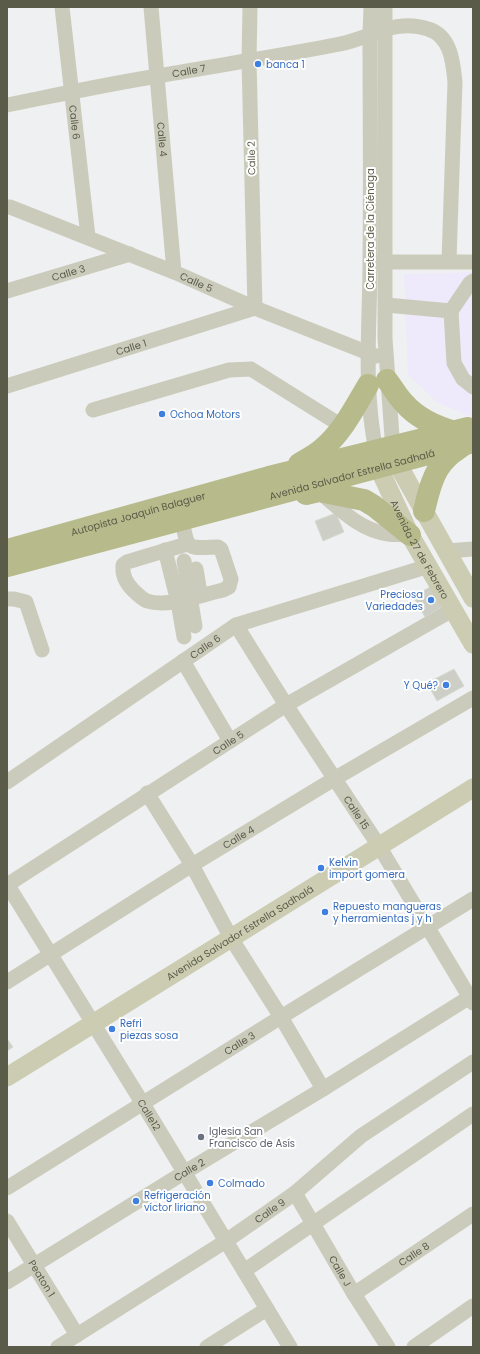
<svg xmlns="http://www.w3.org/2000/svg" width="480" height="1354" font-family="Poppins,sans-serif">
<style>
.commercial{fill:#eeeafb}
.building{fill:#cdcec6;stroke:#d8dad4}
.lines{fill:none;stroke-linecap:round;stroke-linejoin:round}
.minor{stroke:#cbcbbc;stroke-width:15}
.major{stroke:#cbccb1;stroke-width:19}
.highway{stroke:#b7ba8b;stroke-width:22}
.shop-dot{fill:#3f7fe0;stroke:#fff;stroke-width:1.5}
.worship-dot{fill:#6b7280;stroke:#fff;stroke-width:1.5}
.labels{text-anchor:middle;stroke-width:4;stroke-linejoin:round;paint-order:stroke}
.shop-label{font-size:10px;fill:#366cbe;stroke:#fff;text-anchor:start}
.street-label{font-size:10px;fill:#5b5b49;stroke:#fff}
.worship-label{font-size:10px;fill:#5b616d;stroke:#fff;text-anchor:start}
</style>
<rect width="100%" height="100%" fill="#eff0f1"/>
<!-- commercial -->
<polygon class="commercial" points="473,272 473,418 437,402 408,375 404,274"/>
<!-- building -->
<g class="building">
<polygon points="336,513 344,532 323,541 315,521"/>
<polygon points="438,583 449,603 425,617 413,596"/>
<polygon points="454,669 464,686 437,701 427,683"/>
<polygon points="8,1040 13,1047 7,1051 7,1041"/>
</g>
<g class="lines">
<!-- minor -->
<g class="minor">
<path id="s1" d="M62,7L88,237"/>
<path id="s2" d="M151,7L174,272"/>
<path d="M371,7L370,34C370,110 371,185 370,261C370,325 363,387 376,451"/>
<polyline points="385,7 385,338 392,437 393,446"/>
<path id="s3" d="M7,105C57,95 108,84 158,76C219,65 280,56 340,44C371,38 395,18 428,29C451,36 453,62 455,82L449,261"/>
<path id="s4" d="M7,207H10L174,272L255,308L376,356"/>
<polyline points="375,262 473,262"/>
<polyline points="473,281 470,283 451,311 454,363 463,379 473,387"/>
<path id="s5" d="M7,291L130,254"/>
<polyline points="386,305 451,311"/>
<path id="s6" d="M7,386L255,308L249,60L250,7"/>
<polyline points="93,410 229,370 251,369 342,426"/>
<path d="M321,493C341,510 360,530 388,534C395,535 403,534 410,535"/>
<path d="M182,520C188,551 186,548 218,547L221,549L231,579L229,587L223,590C201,595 168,608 147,601C142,599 137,594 133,590C126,583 122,575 123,565L127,562L187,544"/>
<polyline points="165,550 178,602 184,637"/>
<polyline points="447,551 473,549"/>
<polyline points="184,561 195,626"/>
<polyline points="196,569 200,593"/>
<polyline points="7,599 14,599 26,602 42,650"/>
<path id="s7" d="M236,625L286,705L379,846L473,1003"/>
<polyline points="183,661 230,741"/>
<path id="s8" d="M7,782L236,625L429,566"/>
<polyline points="147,793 192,865 231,938"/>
<path id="s9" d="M7,884L143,1104L290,1347"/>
<path id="s10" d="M7,885L286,705L454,609"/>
<polyline points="236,946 281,1017 323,1089"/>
<path id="s11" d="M7,982L192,865L334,779L473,698"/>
<path id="s12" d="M7,1188L281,1017L473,899"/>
<path id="s13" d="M295,1193L354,1294L388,1347"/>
<path id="s14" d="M7,1221L77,1335"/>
<polyline points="244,1271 473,1114"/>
<path id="s15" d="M7,1282L185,1172L323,1089L473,995"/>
<path id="s16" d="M354,1294L473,1214"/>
<path id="s17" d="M58,1347L226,1241L295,1193L361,1136L473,1062"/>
<polyline points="207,1347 267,1309"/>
<polyline points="414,1347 473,1306"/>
</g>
<!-- major -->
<g class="major">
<polyline points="394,449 397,463 473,598"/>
<path id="s18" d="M377,453L383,477L410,535L473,644"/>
<path id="s19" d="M7,1077L473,788"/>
</g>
<!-- highway -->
<g class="highway">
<path d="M387,380C393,388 397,396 404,403C417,418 437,427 455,432"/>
<path d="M299,464C307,459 315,455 322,449C342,433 355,407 368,385"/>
<polyline points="306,494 319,491 364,500 374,506 410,535"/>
<path d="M424,511C428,494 433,471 446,459C450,454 456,451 461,447"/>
<path id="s20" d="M7,550L269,477L468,428"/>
<path id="s21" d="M7,566L473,442"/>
</g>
</g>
<!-- markers -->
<g class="shop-dot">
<circle cx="258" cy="64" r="4"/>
<circle cx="162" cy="414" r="4"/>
<circle cx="431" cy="600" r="4"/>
<circle cx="446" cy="685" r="4"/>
<circle cx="321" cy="868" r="4"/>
<circle cx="325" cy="912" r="4"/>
<circle cx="112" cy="1029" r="4"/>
<circle cx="210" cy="1183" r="4"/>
<circle cx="136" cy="1201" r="4"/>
</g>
<circle class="worship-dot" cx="201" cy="1137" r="4"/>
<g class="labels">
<!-- shop labels -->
<g class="shop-label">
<text x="266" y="68">banca 1</text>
<text x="170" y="418">Ochoa Motors</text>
<text x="423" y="598" text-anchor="end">Preciosa<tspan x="423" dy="12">Variedades</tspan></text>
<text x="438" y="689" text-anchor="end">Y Qué?</text>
<text x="329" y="866">Kelvin<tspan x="329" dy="12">import gomera</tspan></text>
<text x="333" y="910">Repuesto mangueras<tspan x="333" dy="12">y herramientas j y h</tspan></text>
<text x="120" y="1027">Refri<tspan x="120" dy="12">piezas sosa</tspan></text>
<text x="218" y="1187">Colmado</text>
<text x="144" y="1199">Refrigeración<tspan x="144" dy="12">víctor liriano</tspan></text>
</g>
<!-- street labels -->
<g class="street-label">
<text dy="4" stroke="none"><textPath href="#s3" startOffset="185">Calle 7</textPath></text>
<text dy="4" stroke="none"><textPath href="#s1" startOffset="116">Calle 6</textPath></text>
<text dy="4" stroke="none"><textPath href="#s2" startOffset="133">Calle 4</textPath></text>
<text transform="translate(251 158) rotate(-91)" y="4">Calle 2</text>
<text transform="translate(370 229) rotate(-90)" y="4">Carretera de la Ciénaga</text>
<text dy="4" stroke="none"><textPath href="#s5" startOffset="64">Calle 3</textPath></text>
<text dy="4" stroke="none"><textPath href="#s4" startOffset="204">Calle 5</textPath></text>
<text dy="4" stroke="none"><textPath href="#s6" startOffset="130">Calle 1</textPath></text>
<text dy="4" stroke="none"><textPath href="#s21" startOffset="357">Avenida Salvador Estrella Sadhalá</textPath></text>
<text dy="4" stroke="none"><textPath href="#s20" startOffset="136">Autopista Joaquín Balaguer</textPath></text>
<text dy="4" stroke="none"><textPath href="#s18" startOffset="106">Avenida 27 de Febrero</textPath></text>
<text dy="4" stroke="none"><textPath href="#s8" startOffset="240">Calle 6</textPath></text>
<text dy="4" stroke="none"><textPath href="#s10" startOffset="263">Calle 5</textPath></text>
<text dy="4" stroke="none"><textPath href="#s7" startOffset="223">Calle 15</textPath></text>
<text dy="4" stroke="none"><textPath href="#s11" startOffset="273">Calle 4</textPath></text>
<text dy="4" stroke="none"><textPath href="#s19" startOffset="274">Avenida Salvador Estrella Sadhalá</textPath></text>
<text dy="4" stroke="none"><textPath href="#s12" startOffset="274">Calle 3</textPath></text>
<text dy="4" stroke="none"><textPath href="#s9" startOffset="271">Calle12</textPath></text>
<text dy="4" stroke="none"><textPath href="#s15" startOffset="214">Calle 2</textPath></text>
<text dy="4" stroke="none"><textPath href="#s17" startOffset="252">Calle 9</textPath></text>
<text dy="4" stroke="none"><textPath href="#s16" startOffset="72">Calle 8</textPath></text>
<text dy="4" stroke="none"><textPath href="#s13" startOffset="90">Calle J</textPath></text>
<text dy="4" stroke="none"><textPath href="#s14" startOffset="67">Peaton 1</textPath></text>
</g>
<!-- worship labels -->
<g class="worship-label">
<text x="209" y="1135">Iglesia San<tspan x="209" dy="12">Francisco de Asís</tspan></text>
</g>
</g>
<!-- border -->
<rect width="480" height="1354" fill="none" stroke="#5b5b49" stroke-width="16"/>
</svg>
